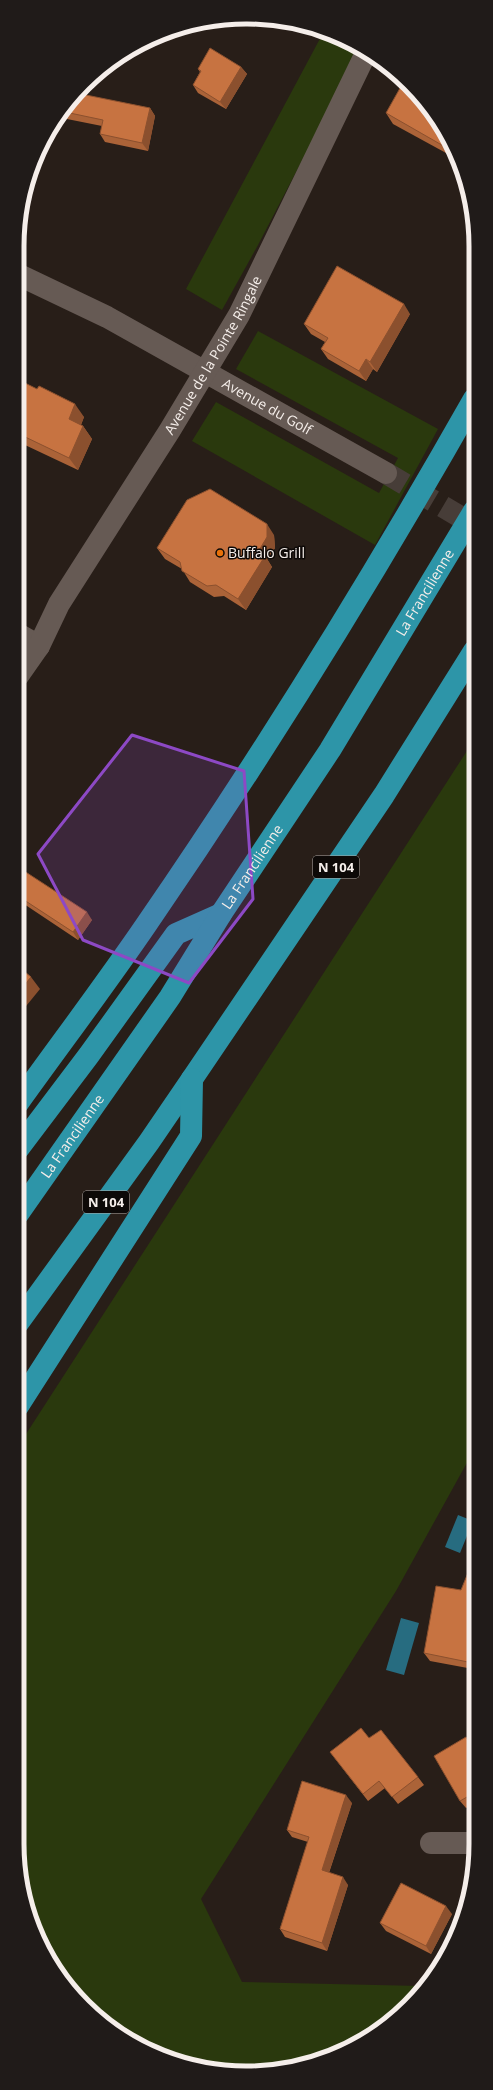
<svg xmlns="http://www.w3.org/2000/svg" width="493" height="2090" font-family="'Open Sans',sans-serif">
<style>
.green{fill:#2a390d}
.water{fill:#276c80}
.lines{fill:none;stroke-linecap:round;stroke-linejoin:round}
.street-tunnel{stroke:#473d38;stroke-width:22;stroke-dasharray:22 11;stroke-linecap:butt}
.street{stroke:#665a54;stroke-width:22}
.highway{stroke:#2d95a8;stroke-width:22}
.wall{fill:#ab6338}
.shaded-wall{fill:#8b502e}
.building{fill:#c77341;stroke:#8b502e}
.marked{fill:#8d49c5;fill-opacity:0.2;stroke:#8d49c5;stroke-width:3;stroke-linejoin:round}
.food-dot{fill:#e8710a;stroke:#0d0907;stroke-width:1.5}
.labels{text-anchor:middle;stroke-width:3;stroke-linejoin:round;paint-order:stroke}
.shield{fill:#0d0907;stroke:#afa9a6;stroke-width:1}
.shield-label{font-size:13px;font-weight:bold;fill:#f5eeea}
.street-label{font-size:14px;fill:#f5eeea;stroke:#0d0907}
.poi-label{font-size:14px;fill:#f5eeea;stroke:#0d0907;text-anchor:start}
.rim{fill:none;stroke:#f5eeea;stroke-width:5}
</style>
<rect width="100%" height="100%" fill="#281e18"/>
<!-- green -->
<g class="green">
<polygon points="323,33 348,41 360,49 258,245 222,310 186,289"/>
<polygon points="258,331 438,429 375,545 192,441 216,402 379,493 398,458 236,369"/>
<polygon points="474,740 474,1450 396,1591 201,1899 242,1982 421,1986 386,2025 306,2065 231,2072 145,2049 74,1995 34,1931 17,1843 17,1448"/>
</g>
<!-- water -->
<g class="water">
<polygon points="458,1515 473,1521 460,1553 445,1547"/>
<polygon points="401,1618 419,1623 404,1675 386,1670"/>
</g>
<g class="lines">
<!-- street-tunnel -->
<polyline class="street-tunnel" points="386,473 474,525"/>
<!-- street -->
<g class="street">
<path id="s1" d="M19,275L107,317L386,473"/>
<polyline points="18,634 39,646"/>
<path id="s2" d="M18,676L39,646L59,604L170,430L239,315L366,53"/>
<polyline points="431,1843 474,1843"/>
</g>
<!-- highway -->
<g class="highway">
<path d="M18,1103C61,1043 105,985 146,925C263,755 372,579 474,399"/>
<polyline points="18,1149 89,1055 176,934 221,914"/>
<path id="s3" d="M18,1214L170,997L221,914L330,750L474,511"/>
<polyline points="18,1323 149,1142 192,1079 384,795 474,651"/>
<polyline points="18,1406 191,1136 192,1079"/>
</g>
</g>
<!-- wall -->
<g class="wall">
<polygon points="241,67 247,74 226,109 198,93 193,85 200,72 198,69"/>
<polygon points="86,88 85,95 150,108 155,116 148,151 105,142 100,134 102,126 67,119 63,114"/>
<polygon points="386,113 452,145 457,159 393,124"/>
<polygon points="410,314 377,372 373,369 366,381 328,359 321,349 325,342 311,334 304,324"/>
<polygon points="19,380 84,417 81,425 83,426 92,439 78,470 25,445 20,456 19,455"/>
<polygon points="274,535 275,548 267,559 272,567 246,610 224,596 214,597 190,582 182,569 165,559 157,548"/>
<polygon points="18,867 92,920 78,940 18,900"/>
<polygon points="461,1590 473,1669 430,1661 424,1653"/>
<polygon points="369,1738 418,1777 424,1785 398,1804 385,1788 368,1801 330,1752"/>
<polygon points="473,1746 474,1746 474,1804 466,1808 460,1801"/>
<polygon points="352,1803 329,1873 348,1885 327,1951 285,1937 280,1929 308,1842 292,1837 287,1830"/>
<polygon points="452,1914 431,1954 386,1931 380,1923"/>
</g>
<!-- shaded-wall -->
<g class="shaded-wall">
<polygon points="241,67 247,74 226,109 220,102"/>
<polygon points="86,88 83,101 80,96"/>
<polygon points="150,108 155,116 148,151 142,143"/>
<polygon points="404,304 410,314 377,372 370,362"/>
<polygon points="366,359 373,369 366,381 359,371"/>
<polygon points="75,404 84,417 78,432 69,419"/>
<polygon points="83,426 92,439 78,470 69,458"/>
<polygon points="19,437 25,445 20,456 19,454"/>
<polygon points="267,524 274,535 275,548 267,559 272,567 246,610 238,599 258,552"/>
<polygon points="87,912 92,920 78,940 73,932"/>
<polygon points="31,977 40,989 18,1016 18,993"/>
<polygon points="474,1628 474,1665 473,1669 468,1662"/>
<polygon points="346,1795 352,1803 327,1878 322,1870"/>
<polygon points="343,1877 348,1885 327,1951 322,1943"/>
<polygon points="446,1906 452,1914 431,1954 426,1946"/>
</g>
<!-- building -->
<g class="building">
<polygon points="210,48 241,67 220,102 193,85 201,71 198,69"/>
<polygon points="404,81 409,84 452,145 454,152 386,113"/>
<polygon points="81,94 150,108 142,143 100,134 103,120 65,112"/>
<polygon points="337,266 404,304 370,362 366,359 359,371 321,349 328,338 304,324"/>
<polygon points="19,380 37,389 39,386 75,404 69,419 83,426 69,458 19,434"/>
<polygon points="210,489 267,524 267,537 258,552 265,556 238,599 216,585 207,586 182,571 180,562 157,548 187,500"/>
<polygon points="18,867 87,912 73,932 18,896"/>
<polygon points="18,966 31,977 18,993"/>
<polygon points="474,1558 474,1628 468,1662 424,1653 436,1586 461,1590"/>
<polygon points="361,1728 369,1738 381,1730 418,1777 392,1797 379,1781 363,1794 330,1752"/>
<polygon points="466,1737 473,1747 474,1746 474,1793 460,1801 434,1756"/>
<polygon points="302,1781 346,1795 322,1870 343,1877 322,1943 280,1929 309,1837 287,1830"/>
<polygon points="401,1883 446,1906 426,1946 380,1923"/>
</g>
<!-- marked area -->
<path class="marked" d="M132,735L244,771L253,899L189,983L83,940L38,854Z"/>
<!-- markers -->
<circle class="food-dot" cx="220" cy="553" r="4"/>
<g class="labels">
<!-- shield labels -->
<g class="shield">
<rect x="313" y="856" width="46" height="22" rx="3"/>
<rect x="83" y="1191" width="46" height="22" rx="3"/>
</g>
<g class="shield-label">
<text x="336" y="872">N 104</text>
<text x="106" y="1207">N 104</text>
</g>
<!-- street labels -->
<g class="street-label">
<text dy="5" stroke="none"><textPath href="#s2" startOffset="376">Avenue de la Pointe Ringale</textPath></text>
<text dy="5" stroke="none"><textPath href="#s1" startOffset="281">Avenue du Golf</textPath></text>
<text dy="5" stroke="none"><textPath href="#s3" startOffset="743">La Francilienne</textPath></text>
<text dy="5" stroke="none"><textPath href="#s3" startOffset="419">La Francilienne</textPath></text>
<text dy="5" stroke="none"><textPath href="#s3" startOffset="95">La Francilienne</textPath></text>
</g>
<!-- poi labels -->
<g class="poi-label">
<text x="228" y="558">Buffalo Grill</text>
</g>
</g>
<!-- crop -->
<path d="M0 0H493V2090H0ZM246 24H247A222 222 0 0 1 469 246V1844A222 222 0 0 1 247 2066H246A222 222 0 0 1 24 1844V246A222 222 0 0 1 246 24Z" fill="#201b19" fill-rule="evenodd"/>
<path class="rim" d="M246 24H247A222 222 0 0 1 469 246V1844A222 222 0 0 1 247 2066H246A222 222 0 0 1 24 1844V246A222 222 0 0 1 246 24Z"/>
</svg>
